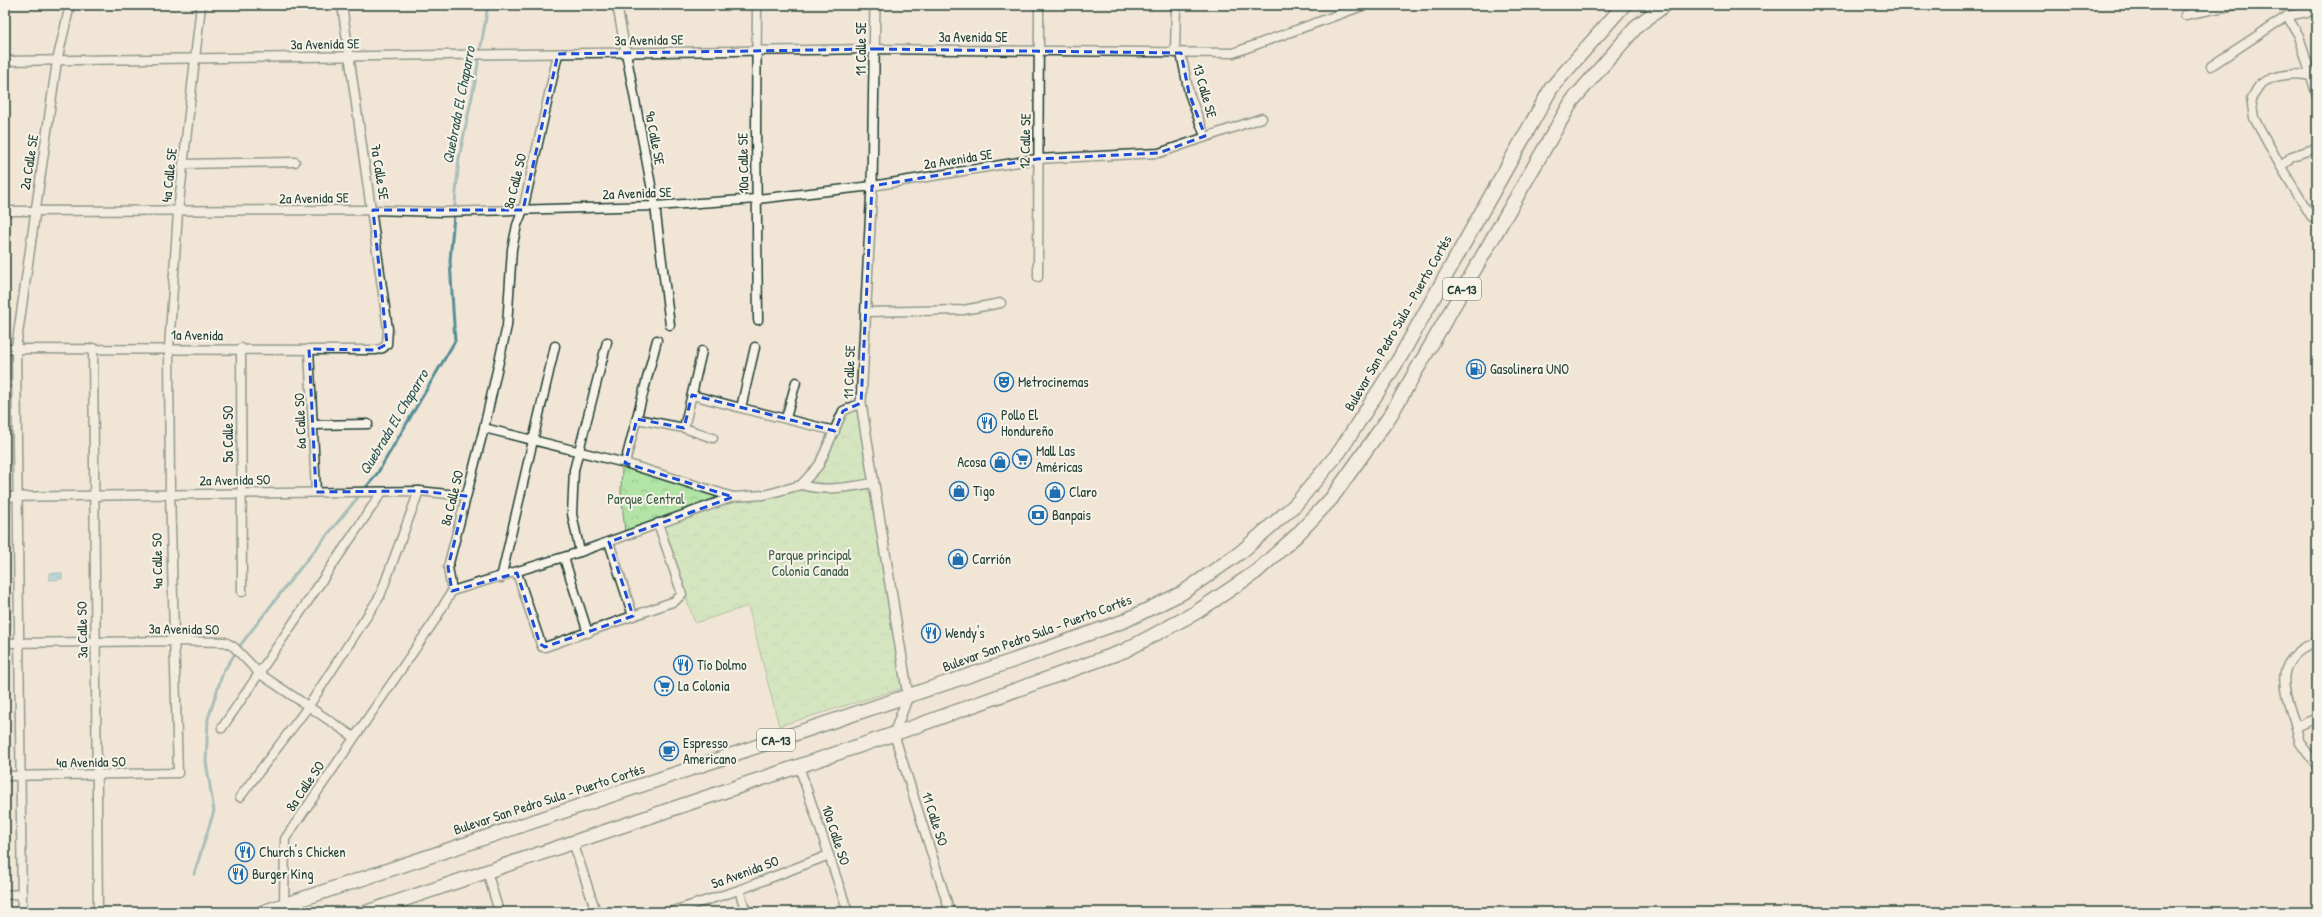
<svg xmlns="http://www.w3.org/2000/svg" width="2322" height="917" font-family="'Patrick Hand',sans-serif">
<style>
.park{fill:url(#park-crowns);stroke:#68906c}
.water{fill:url(#water-waves);stroke:#568f98}
.lines{fill:none;stroke-linecap:round;stroke-linejoin:round}
.stream{stroke:#568f98;stroke-width:3}
.minor-casing{stroke:#1f3d34;stroke-width:11}
.tertiary-casing{stroke:#1f3d34;stroke-width:12}
.trunk-casing{stroke:#1f3d34;stroke-width:16}
.minor{stroke:#f7f3e8;stroke-width:8}
.tertiary{stroke:#f7f3e8;stroke-width:9}
.trunk{stroke:#f7f3e8;stroke-width:13}
.marked{fill:none;stroke:#1d4ed8;stroke-width:3;stroke-dasharray:8 5;stroke-linejoin:round}
.labels{text-anchor:middle;stroke-width:4;stroke-linejoin:round;paint-order:stroke}
.shield{fill:#f7f3e8;stroke:#60746a;stroke-width:1}
.shield-label{font-size:13px;font-weight:bold;fill:#1f3d34}
.street-label{font-size:14px;fill:#1f3d34;stroke:#f7f3e8}
.poi-label{font-size:14px;fill:#1f3d34;stroke:#f7f3e8;text-anchor:start}
.park-label{font-size:14px;fill:#3c5e4b;stroke:#f7f3e8}
.water-label{font-size:15px;font-style:italic;fill:#315855;stroke:#f7f3e8}
</style>
<defs>
<pattern id="park-crowns" width="20" height="18" patternUnits="userSpaceOnUse"><rect width="20" height="18" fill="#b2e4a5"/><path d="M2 6a3 3 0 1 1 6 0M12 15a3 3 0 1 1 6 0" fill="none" stroke="#99c48f"/></pattern>
<pattern id="water-waves" width="16" height="10" patternUnits="userSpaceOnUse"><rect width="16" height="10" fill="#7ac6da"/><path d="M0 5q4-4 8 0t8 0" fill="none" stroke="#63a2b2"/></pattern>
</defs>
<rect width="100%" height="100%" fill="#f1e5d5"/>
<filter id="ink" filterUnits="userSpaceOnUse"><feTurbulence type="fractalNoise" baseFrequency=".025" numOctaves="2"/><feDisplacementMap in="SourceGraphic" scale="8" xChannelSelector="R" yChannelSelector="G"/><feConvolveMatrix kernelMatrix="1 2 1 2 8 2 1 2 1" color-interpolation-filters="sRGB"/></filter>
<g filter="url(#ink)">
<!-- park -->
<g class="park">
<polygon points="861,403 906,687 779,726 748,606 695,623 660,524 735,498 802,488 822,467 843,411"/>
<polygon points="622,467 727,496 625,533 621,491"/>
<polygon points="5,603 10,603 11,626 5,635"/>
</g>
<!-- water -->
<polygon class="water" points="49,573 62,573 62,579 49,580"/>
<g class="lines">
<!-- stream -->
<polyline class="stream" points="194,874 214,811 206,762 208,719 223,672 242,643 293,577 377,474 455,341 450,261 459,158 475,82 488,5"/>
<!-- minor casing -->
<g class="minor-casing">
<g id="minor">
<polyline points="617,5 655,206 670,325"/>
<polyline points="757,5 756,128 758,320"/>
<polyline points="2185,15 2235,5"/>
<polyline points="2287,16 2299,36 2317,96"/>
<polyline points="1175,53 1176,5"/>
<polyline points="1181,53 1189,93 1205,136"/>
<polyline points="5,61 876,49 1233,53 1365,5"/>
<polyline points="2211,66 2287,16 2317,10"/>
<path d="M2310,76C2296,72 2273,75 2261,84C2257,87 2254,95 2251,99L2254,118L2281,167L2311,216L2317,221"/>
<polyline points="183,164 295,162"/>
<polyline points="2281,167 2292,156 2317,148"/>
<polyline points="5,211 373,210 441,212 655,206 757,199 872,186 1037,159 1159,153 1262,118"/>
<polyline points="1038,277 1039,5"/>
<polyline points="866,312 963,310 1001,303"/>
<polyline points="755,347 741,408 835,431"/>
<polyline points="93,348 98,912"/>
<polyline points="241,348 242,592"/>
<polyline points="5,349 376,350 383,348 387,344 388,329 342,5"/>
<polyline points="309,349 316,492"/>
<polyline points="692,395 741,408"/>
<polyline points="786,418 796,382"/>
<polyline points="637,419 684,428 713,438"/>
<polyline points="313,425 368,424"/>
<polyline points="484,428 625,463 733,497"/>
<polyline points="684,428 702,351"/>
<polyline points="625,463 657,340"/>
<path d="M801,485C826,492 849,487 873,483"/>
<polyline points="5,497 419,491 466,496"/>
<polyline points="609,542 633,616"/>
<polyline points="580,552 572,514 574,470 607,342"/>
<polyline points="564,558 588,633"/>
<polyline points="517,573 542,647 545,647 675,601 682,594 658,523"/>
<polyline points="501,578 555,346"/>
<polyline points="452,591 580,552 733,497 764,495 801,485 819,465 843,411 861,403"/>
<polyline points="5,643 174,641 225,642 234,647 260,674 354,737"/>
<polyline points="2317,718 2296,727 2300,743 2317,766"/>
<path d="M2296,727C2283,688 2271,661 2317,641"/>
<polyline points="222,728 382,492"/>
<polyline points="894,734 950,912"/>
<polyline points="799,766 848,912"/>
<polyline points="5,776 178,773 170,493 169,348 178,212 201,5"/>
<polyline points="240,797 308,707 380,596 419,491"/>
<polyline points="573,842 596,912"/>
<polyline points="487,871 499,912"/>
<polyline points="739,890 746,912"/>
<polyline points="5,895 22,894"/>
<polyline points="395,902 398,912"/>
<polyline points="284,905 285,839 435,620 452,591 448,567 484,428 507,326 512,249 517,225 523,210 558,54"/>
<polyline points="22,912 16,348 57,61 70,5"/>
<polyline points="670,912 739,890 829,855"/>
</g>
</g>
<!-- tertiary casing -->
<g class="tertiary-casing">
<polyline id="tertiary" points="875,5 872,186 861,403 908,696 894,734"/>
</g>
<!-- trunk casing -->
<g class="trunk-casing">
<g id="trunk">
<polyline points="263,912 1012,661 1124,621 1182,593 1241,552 1296,504 1340,451 1399,359 1552,87 1624,5"/>
<polyline points="367,912 894,734 1124,651 1195,613 1256,572 1297,535 1331,499 1390,416 1572,101 1638,25 1665,5"/>
</g>
</g>
<!-- minor -->
<use href="#minor" class="minor"/>
<!-- tertiary -->
<use href="#tertiary" class="tertiary"/>
<!-- trunk -->
<use href="#trunk" class="trunk"/>
</g>
</g>
<!-- marked area -->
<path d="M0 0H2322V917H0ZM876,49L1181,53L1189,93L1205,136L1159,153L1037,159L872,186L861,403L843,411L835,431L692,395L684,428L637,419L625,463L733,497L609,542L633,616L545,647L540,644L517,573L452,591L448,567L466,496L419,491L316,492L309,349L376,350L387,344L373,210H523L558,54Z" fill="#f1e5d5" fill-opacity=".55" fill-rule="evenodd"/>
<path class="marked" d="M876,49L1181,53L1189,93L1205,136L1159,153L1037,159L872,186L861,403L843,411L835,431L692,395L684,428L637,419L625,463L733,497L609,542L633,616L545,647L540,644L517,573L452,591L448,567L466,496L419,491L316,492L309,349L376,350L387,344L373,210H523L558,54Z"/>
<!-- icons -->
<defs>
<g id="fuel-ring" transform="scale(1)"><circle r="9.5" fill="#f7f3e8" stroke="#1f6fb2" stroke-width="1.5"/><path d="M-5.5-6h7V0h2V4h1.3V-2.5L3-4.5l.8-.8L6-3V5H2.5V1h-1V6h-7ZM-4.2-4.7v3.2H.2V-4.7Z" fill="#1f6fb2"/></g>
<g id="theatre-ring" transform="scale(1)"><circle r="9.5" fill="#f7f3e8" stroke="#1f6fb2" stroke-width="1.5"/><path d="M-5-5.5Q0-4 5-5.5V0Q5 5 0 6Q-5 5-5 0ZM-3.3-2.5H-1v1.5H-3.3ZM1-2.5H3.3v1.5H1ZM-2.8 1Q0 5.5 2.8 1Z" fill="#1f6fb2"/></g>
<g id="restaurant-ring" transform="scale(1)"><circle r="9.5" fill="#f7f3e8" stroke="#1f6fb2" stroke-width="1.5"/><path d="M-5-6h1v4h1v-4h1v4h1v-4h1v5L-1.5 .5V6h-2V.5L-5-1ZM5-6V6H3V1.5H1.5Q1.5-4 5-6Z" fill="#1f6fb2"/></g>
<g id="supermarket-ring" transform="scale(1)"><circle r="9.5" fill="#f7f3e8" stroke="#1f6fb2" stroke-width="1.5"/><path d="M-6-5.5h2.5l.6 2H6L4.5 2H-2.5L-4.4-4H-6ZM-1.5 3.2a1.3 1.3 0 1 0 .1 0ZM3 3.2a1.3 1.3 0 1 0 .1 0Z" fill="#1f6fb2"/></g>
<g id="shop-ring" transform="scale(1)"><circle r="9.5" fill="#f7f3e8" stroke="#1f6fb2" stroke-width="1.5"/><path d="M-5-2.5h2.3a2.7 3.5 0 0 1 5.4 0H5L5.5 6h-11ZM-1.5-2.5h3a1.5 2.3 0 0 0-3 0Z" fill="#1f6fb2"/></g>
<g id="bank-ring" transform="scale(1)"><circle r="9.5" fill="#f7f3e8" stroke="#1f6fb2" stroke-width="1.5"/><path d="M-6-4H6V4H-6ZM0-2.3a2.3 2.3 0 1 0 0 4.6a2.3 2.3 0 1 0 0-4.6Z" fill="#1f6fb2"/></g>
<g id="cafe-ring" transform="scale(1)"><circle r="9.5" fill="#f7f3e8" stroke="#1f6fb2" stroke-width="1.5"/><path d="M-5.5-4.5H6V0H3Q3 3.5 0 3.5H-2.5Q-5.5 3.5-5.5 0ZM3-3.2v2h1.7v-2ZM-6 4.5H4V6H-6Z" fill="#1f6fb2"/></g>
</defs>
<g fill-rule="evenodd">
<use href="#fuel-ring" x="1476" y="369"/>
<use href="#theatre-ring" x="1004" y="382"/>
<use href="#restaurant-ring" x="987" y="423"/>
<use href="#supermarket-ring" x="1022" y="459"/>
<use href="#shop-ring" x="1000" y="462"/>
<use href="#shop-ring" x="959" y="491"/>
<use href="#shop-ring" x="1055" y="492"/>
<use href="#bank-ring" x="1038" y="515"/>
<use href="#shop-ring" x="958" y="559"/>
<use href="#restaurant-ring" x="931" y="633"/>
<use href="#restaurant-ring" x="683" y="665"/>
<use href="#supermarket-ring" x="664" y="686"/>
<use href="#cafe-ring" x="669" y="751"/>
<use href="#restaurant-ring" x="245" y="852"/>
<use href="#restaurant-ring" x="238" y="874"/>
</g>
<g class="labels">
<!-- shield labels -->
<g class="shield">
<rect x="1443" y="278" width="38" height="22" rx="3"/>
<rect x="757" y="729" width="38" height="22" rx="3"/>
</g>
<g class="shield-label">
<text x="1462" y="294">CA-13</text>
<text x="776" y="745">CA-13</text>
</g>
<!-- street labels -->
<g class="street-label">
<text x="973" y="42">3a Avenida SE</text>
<text transform="translate(649 40) rotate(-1)" y="5">3a Avenida SE</text>
<text transform="translate(325 44) rotate(-1)" y="5">3a Avenida SE</text>
<text transform="translate(861 49) rotate(-90)" y="5">11 Calle SE</text>
<text transform="translate(1205 91) rotate(74)" y="5">13 Calle SE</text>
<text transform="translate(655 138) rotate(79)" y="5">9a Calle SE</text>
<text transform="translate(1025 141) rotate(-89)" y="5">12 Calle SE</text>
<text transform="translate(958 159) rotate(-9)" y="5">2a Avenida SE</text>
<text transform="translate(29 162) rotate(-81)" y="5">2a Calle SE</text>
<text transform="translate(743 163) rotate(-91)" y="5">10a Calle SE</text>
<text transform="translate(380 172) rotate(81)" y="5">7a Calle SE</text>
<text transform="translate(169 175) rotate(-84)" y="5">4a Calle SE</text>
<text transform="translate(515 181) rotate(-76)" y="5">8a Calle SO</text>
<text transform="translate(637 193) rotate(-2)" y="5">2a Avenida SE</text>
<text transform="translate(314 198) rotate(-1)" y="5">2a Avenida SE</text>
<text transform="translate(1398 323) rotate(-60)" y="5">Bulevar San Pedro Sula - Puerto Cortés</text>
<text transform="translate(197 335) rotate(1)" y="5">1a Avenida</text>
<text transform="translate(849 372) rotate(-88)" y="5">11 Calle SE</text>
<text transform="translate(300 421) rotate(-92)" y="5">6a Calle SO</text>
<text transform="translate(228 434) rotate(-90)" y="5">5a Calle SO</text>
<text transform="translate(235 480) rotate(-1)" y="5">2a Avenida SO</text>
<text transform="translate(452 498) rotate(-76)" y="5">8a Calle SO</text>
<text transform="translate(157 561) rotate(-91)" y="5">4a Calle SO</text>
<text transform="translate(184 629) rotate(1)" y="5">3a Avenida SO</text>
<text transform="translate(82 630) rotate(-91)" y="5">3a Calle SO</text>
<text transform="translate(1037 633) rotate(-20)" y="5">Bulevar San Pedro Sula - Puerto Cortés</text>
<text transform="translate(91 762) rotate(-1)" y="5">4a Avenida SO</text>
<text transform="translate(305 786) rotate(-56)" y="5">8a Calle SO</text>
<text transform="translate(549 799) rotate(-18)" y="5">Bulevar San Pedro Sula - Puerto Cortés</text>
<text transform="translate(935 819) rotate(72)" y="5">11 Calle SO</text>
<text transform="translate(836 835) rotate(72)" y="5">10a Calle SO</text>
<text transform="translate(745 872) rotate(-20)" y="5">5a Avenida SO</text>
</g>
<!-- poi labels -->
<g class="poi-label">
<text x="1490" y="374">Gasolinera UNO</text>
<text x="1018" y="387">Metrocinemas</text>
<text x="1001" y="420">Pollo El<tspan x="1001" dy="16">Hondureño</tspan></text>
<text x="1036" y="456">Mall Las<tspan x="1036" dy="16">Américas</tspan></text>
<text x="986" y="467" text-anchor="end">Acosa</text>
<text x="973" y="496">Tigo</text>
<text x="1069" y="497">Claro</text>
<text x="1052" y="520">Banpais</text>
<text x="972" y="564">Carrión</text>
<text x="945" y="638">Wendy's</text>
<text x="697" y="670">Tío Dolmo</text>
<text x="678" y="691">La Colonia</text>
<text x="683" y="748">Espresso<tspan x="683" dy="16">Americano</tspan></text>
<text x="259" y="857">Church's Chicken</text>
<text x="252" y="879">Burger King</text>
</g>
<!-- park labels -->
<g class="park-label">
<text x="646" y="504">Parque Central</text>
<text x="810" y="560">Parque principal<tspan x="810" dy="16">Colonia Canada</tspan></text>
</g>
<!-- water labels -->
<g class="water-label">
<text transform="translate(459 105) rotate(-79)" y="5">Quebrada El Chaparro</text>
<text transform="translate(394 422) rotate(-59)" y="5">Quebrada El Chaparro</text>
</g>
</g>
<!-- margin -->
<rect width="2322" height="917" fill="none" stroke="#f7f3e8" stroke-width="20"/>
<rect x="10" y="10" width="2302" height="897" fill="none" stroke="#1f3d34" stroke-width="1.5" filter="url(#ink)"/>
</svg>
